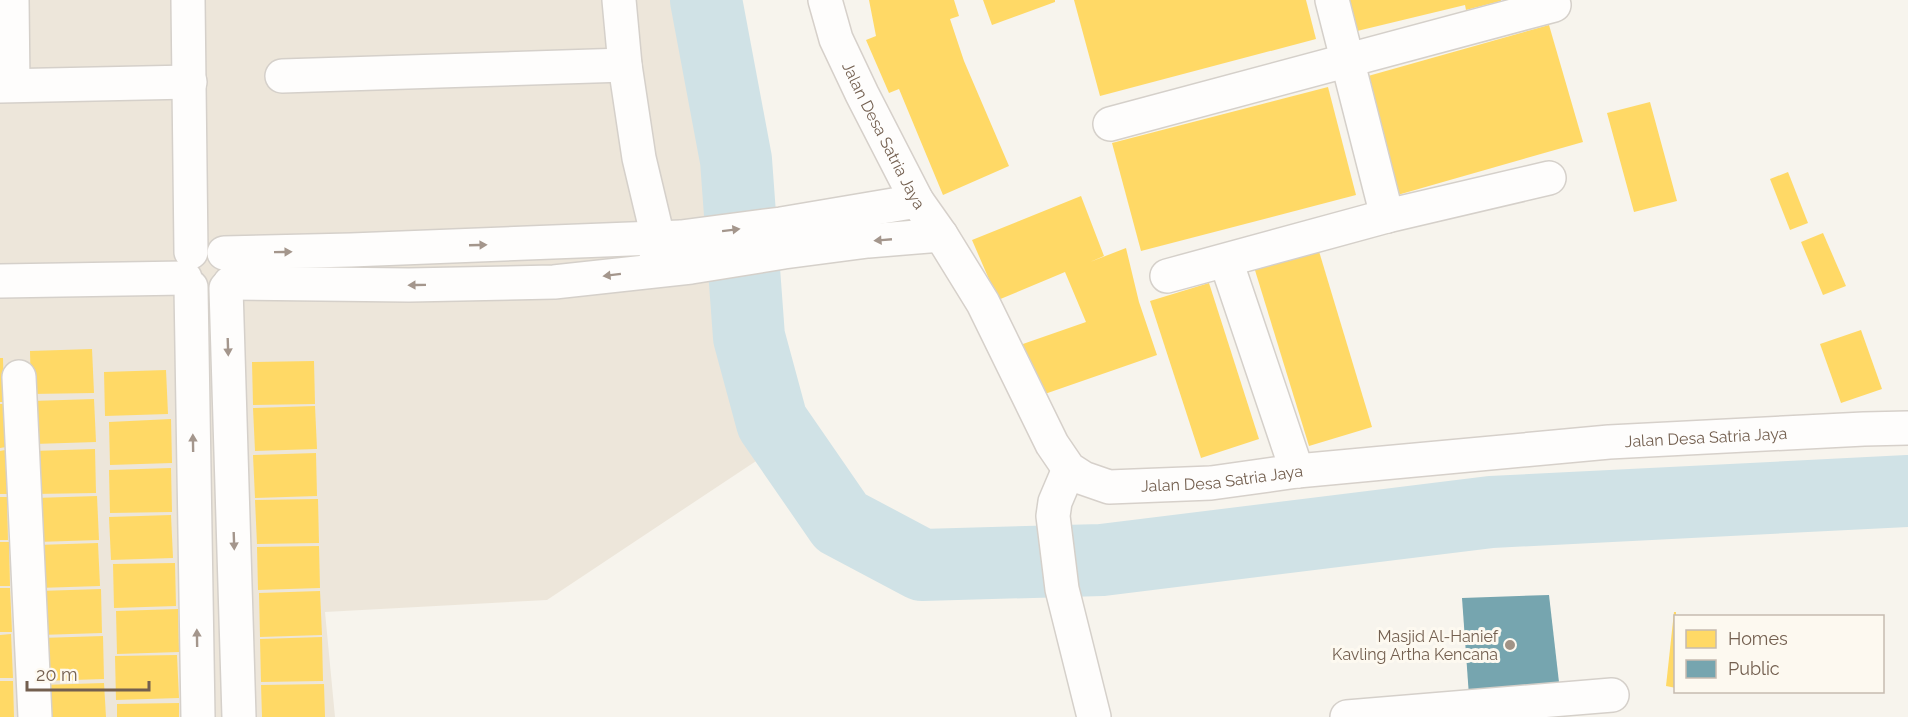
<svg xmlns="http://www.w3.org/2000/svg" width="1908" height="717" font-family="Raleway,sans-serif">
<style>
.residential{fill:#ede6da}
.homes{fill:#ffd966}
.public{fill:#76a5af}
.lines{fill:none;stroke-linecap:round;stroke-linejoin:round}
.river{stroke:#d0e2e6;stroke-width:72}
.street-casing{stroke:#d5d0ca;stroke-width:36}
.secondary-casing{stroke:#d6d0ca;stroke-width:36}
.street{stroke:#fefdfc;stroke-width:33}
.secondary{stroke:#fefdfc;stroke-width:33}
.oneway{fill:#a4968c}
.poi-dot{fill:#a19386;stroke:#fdf9f0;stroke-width:2}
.labels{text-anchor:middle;stroke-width:6;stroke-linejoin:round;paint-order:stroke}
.street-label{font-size:16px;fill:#735f4f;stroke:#fdf9f0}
.poi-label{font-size:16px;fill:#735f4f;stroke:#fdf9f0;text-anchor:end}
</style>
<rect width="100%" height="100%" fill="#f7f4ed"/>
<!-- residential -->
<polygon class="residential" points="0,0 706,0 736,160 749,337 772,422 786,441 547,600 325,612 335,717 0,717"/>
<!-- homes -->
<g class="homes">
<polygon points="869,0 954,0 959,16 950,19 964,61 1009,166 943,195 899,89 889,93 866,40 876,36"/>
<polygon points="983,0 1055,0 1055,2 992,25"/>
<polygon points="1074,0 1306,0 1316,39 1100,96"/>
<polygon points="1344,0 1501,0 1501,1 1466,10 1465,5 1353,32"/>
<polygon points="1549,25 1583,142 1394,196 1361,78"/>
<polygon points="1328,87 1356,195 1141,251 1112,143"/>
<polygon points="1650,102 1677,201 1634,212 1607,113"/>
<polygon points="1788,172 1808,223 1790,230 1770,179"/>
<polygon points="1081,196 1104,256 1090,262 1126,248 1139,302 1157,355 1039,396 1020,345 1086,322 1065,272 998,300 972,240"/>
<polygon points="1823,233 1846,286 1823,295 1801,242"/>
<polygon points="1318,248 1372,427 1309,446 1254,267"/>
<polygon points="1209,283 1259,439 1201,458 1150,301"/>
<polygon points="1861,330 1882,389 1841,403 1820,344"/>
<polygon points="92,349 94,393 31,394 30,351"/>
<polygon points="0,358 3,358 4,402 0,402"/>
<polygon points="314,361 315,404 253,405 252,362"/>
<polygon points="166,370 168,414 105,416 104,372"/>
<polygon points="94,399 96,442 34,444 32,401"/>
<polygon points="0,404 4,404 6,447 0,448"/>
<polygon points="315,406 317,449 255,451 253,408"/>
<polygon points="171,419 172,463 110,465 109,422"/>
<polygon points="95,449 96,493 34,494 33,451"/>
<polygon points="5,450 7,494 0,494 0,451"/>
<polygon points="316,453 317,496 255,498 253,455"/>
<polygon points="171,468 172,512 110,513 109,470"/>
<polygon points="97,496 99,540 37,542 35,498"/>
<polygon points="0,497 7,497 8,540 0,540"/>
<polygon points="318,499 319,543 257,544 255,500"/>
<polygon points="171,515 173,558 111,560 109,517"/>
<polygon points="0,542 9,542 10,586 0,586"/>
<polygon points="98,543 100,586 38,588 37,545"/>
<polygon points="319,546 320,588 258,590 257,547"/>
<polygon points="175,563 176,606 114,608 113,564"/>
<polygon points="0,588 10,588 12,632 0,632"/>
<polygon points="101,589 102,633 40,635 39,591"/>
<polygon points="320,591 322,635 260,637 259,593"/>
<polygon points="178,609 179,652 117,654 116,611"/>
<polygon points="1674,612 1676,612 1676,688 1666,686"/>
<polygon points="11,634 13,678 0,678 0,635"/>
<polygon points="103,636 104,679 42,681 41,638"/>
<polygon points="322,637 323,681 261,682 260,639"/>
<polygon points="177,655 179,698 116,700 115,656"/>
<polygon points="0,681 13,681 14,717 0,717"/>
<polygon points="104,683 106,717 44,717 42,685"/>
<polygon points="324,684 325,717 262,717 261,685"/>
<polygon points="179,703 179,717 117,717 117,704"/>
</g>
<!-- public -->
<polygon class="public" points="1549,595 1560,691 1469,696 1462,598"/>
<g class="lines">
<!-- river -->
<polyline class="river" points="706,0 736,160 749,337 772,422 841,522 922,565 1102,560 1491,512 1908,491"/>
<!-- street casing -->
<g class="street-casing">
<g id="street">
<polyline points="12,0 13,85"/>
<polyline points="188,0 191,252"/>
<polyline points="619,0 625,65 639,158 658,238 656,260"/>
<polyline points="1332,0 1387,216"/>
<polyline points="282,76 625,65"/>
<polyline points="0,86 190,82"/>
<polyline points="1110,124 1554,5"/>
<polyline points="224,253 351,250 681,237 781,224 917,201"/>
<polyline points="1226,261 1297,471"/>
<polyline points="1167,276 1387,216 1549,178"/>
<polyline points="0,281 185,278"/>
<polyline points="230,283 409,285 554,282 691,267 784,252 868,241 941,235"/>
<polyline points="191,287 198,717"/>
<polyline points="226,288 239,717"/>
<polyline points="19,377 35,717"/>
<polyline points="1069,469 1055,502 1053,516 1062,589 1094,717"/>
<polyline points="1347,717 1612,695"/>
</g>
</g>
<!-- secondary casing -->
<g class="secondary-casing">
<g id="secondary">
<path id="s1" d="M825,0L836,39L862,94L917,201L941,235L983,303L1052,444L1069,469L1083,478L1109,487L1211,483L1297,471L1609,442L1864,429L1908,428"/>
</g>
</g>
<!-- street -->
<use href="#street" class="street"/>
<!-- secondary -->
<use href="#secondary" class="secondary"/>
</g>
<!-- one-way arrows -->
<defs><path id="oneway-solid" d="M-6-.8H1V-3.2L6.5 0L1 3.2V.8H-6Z" transform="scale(1.5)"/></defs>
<g class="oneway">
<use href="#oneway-solid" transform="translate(731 230) rotate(-7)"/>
<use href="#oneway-solid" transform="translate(883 240) rotate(175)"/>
<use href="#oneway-solid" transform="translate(478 245) rotate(-2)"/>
<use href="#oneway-solid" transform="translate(283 252) rotate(-1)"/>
<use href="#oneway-solid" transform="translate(612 275) rotate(173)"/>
<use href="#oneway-solid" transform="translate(417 285) rotate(179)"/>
<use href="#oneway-solid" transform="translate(228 347) rotate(88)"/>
<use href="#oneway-solid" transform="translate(193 443) rotate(-91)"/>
<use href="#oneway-solid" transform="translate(234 541) rotate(88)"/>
<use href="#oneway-solid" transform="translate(197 638) rotate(-91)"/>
</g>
<!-- markers -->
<circle class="poi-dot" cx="1510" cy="645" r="6"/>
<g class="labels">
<!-- street labels -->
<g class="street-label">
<text dy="6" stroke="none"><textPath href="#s1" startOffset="148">Jalan Desa Satria Jaya</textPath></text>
<text dy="6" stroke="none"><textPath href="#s1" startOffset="1174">Jalan Desa Satria Jaya</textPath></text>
<text dy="6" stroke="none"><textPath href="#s1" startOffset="688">Jalan Desa Satria Jaya</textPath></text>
</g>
<!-- poi labels -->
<g class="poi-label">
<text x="1498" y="642">Masjid Al-Hanief<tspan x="1498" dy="18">Kavling Artha Kencana</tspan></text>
</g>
</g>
<!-- legend -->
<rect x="1674" y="615" width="210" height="78" fill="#fdf9f0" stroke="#c6bbb0" stroke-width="1.5"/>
<rect x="1686" y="630" width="30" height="18" fill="#ffd966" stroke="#c6bbb0" stroke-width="1.5"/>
<text x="1728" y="645" font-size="18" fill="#735f4f">Homes</text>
<rect x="1686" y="660" width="30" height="18" fill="#76a5af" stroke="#c6bbb0" stroke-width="1.5"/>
<text x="1728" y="675" font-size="18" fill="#735f4f">Public</text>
<!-- scale -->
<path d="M27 681v9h122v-9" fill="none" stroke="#735f4f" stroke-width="3"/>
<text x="36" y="681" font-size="18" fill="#735f4f" stroke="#fdf9f0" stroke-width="4.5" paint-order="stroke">20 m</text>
</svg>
